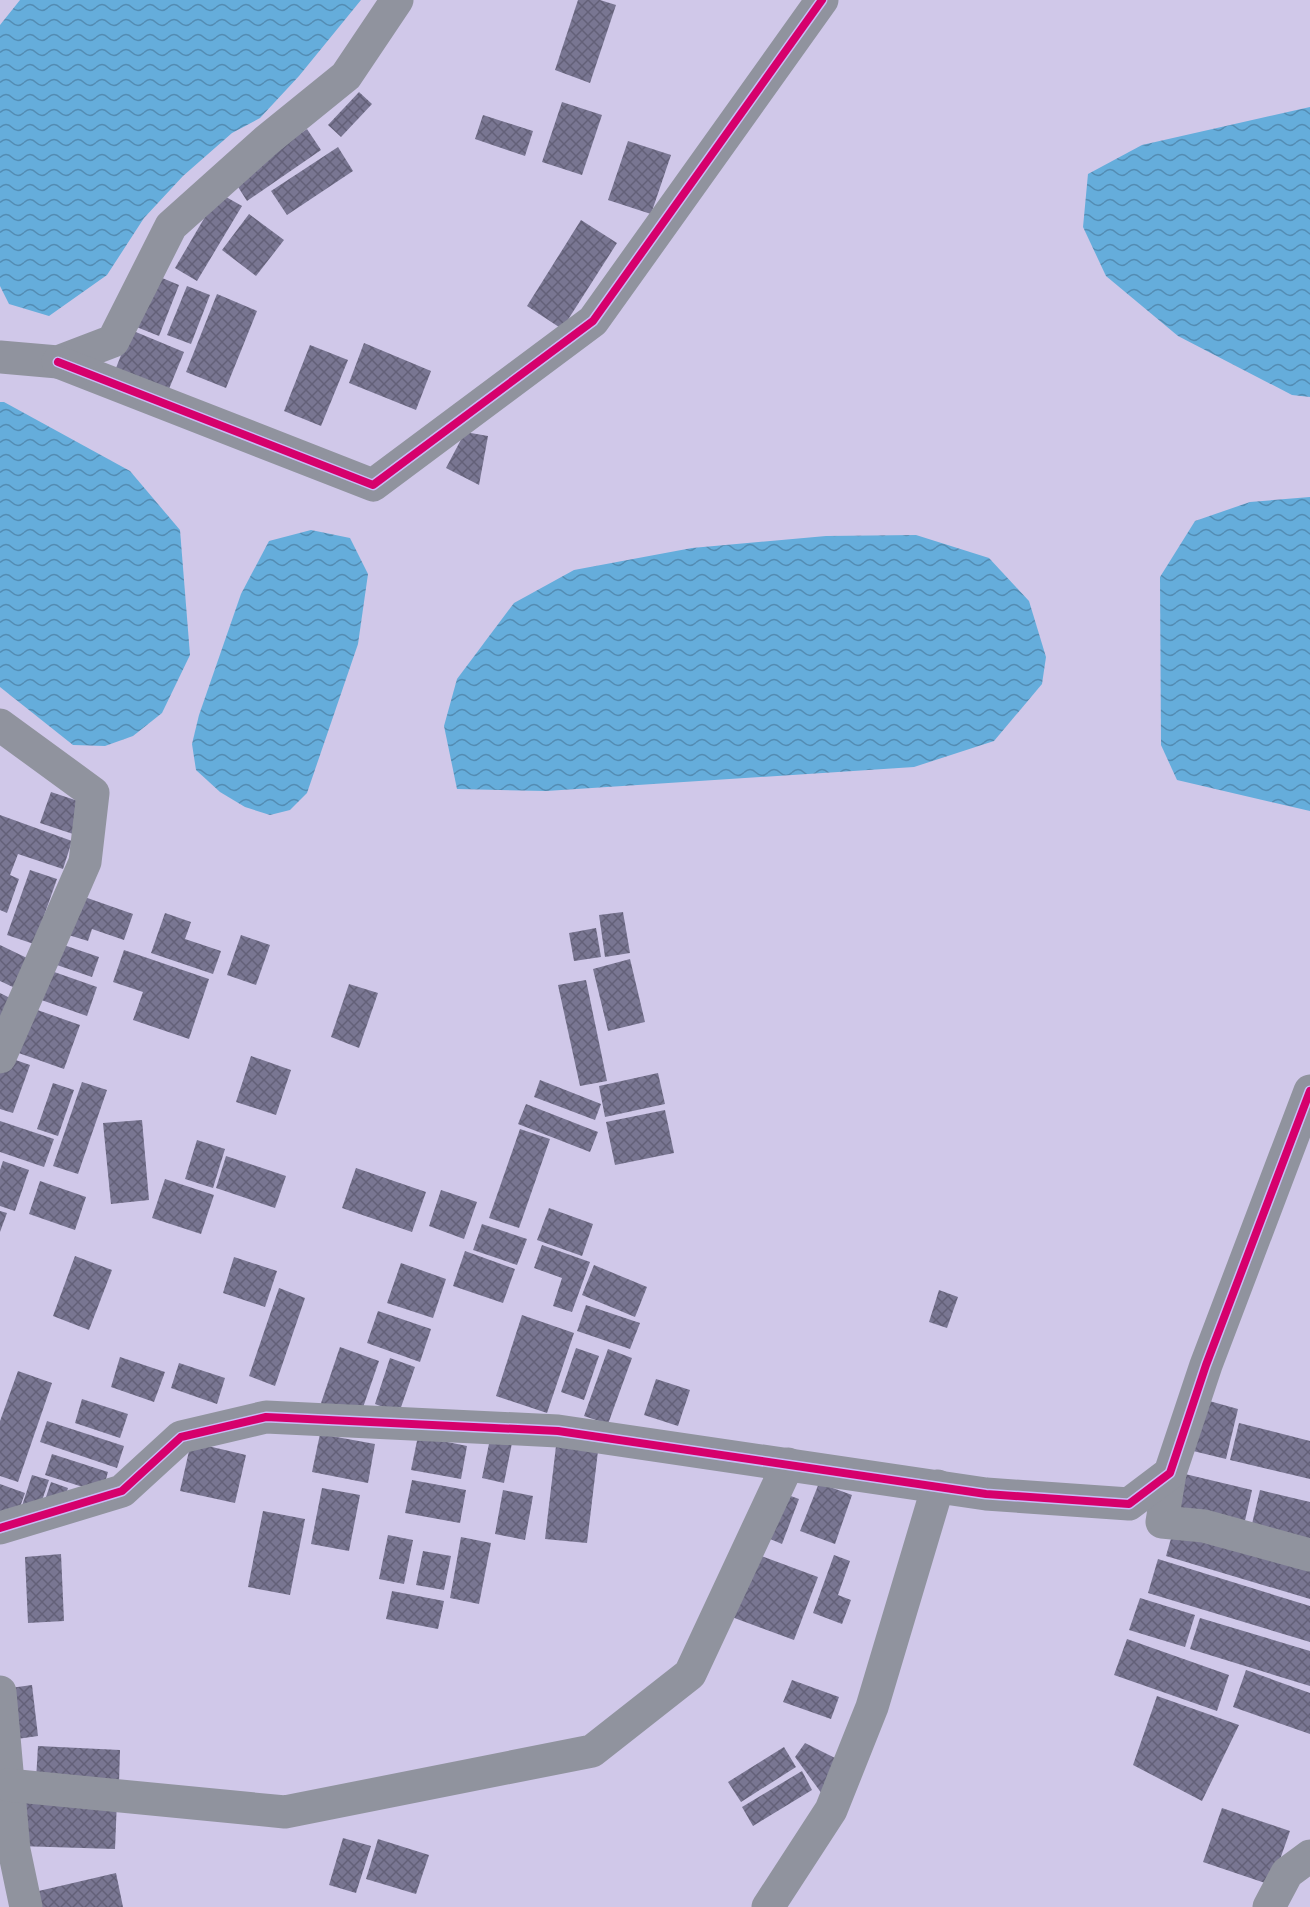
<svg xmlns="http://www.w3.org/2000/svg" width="1310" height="1907" font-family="Commissioner,sans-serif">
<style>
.water{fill:url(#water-waves)}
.building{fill:url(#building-cross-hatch)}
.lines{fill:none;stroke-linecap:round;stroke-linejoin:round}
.minor{stroke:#90939e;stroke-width:33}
.cycleway-casing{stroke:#c8bbf7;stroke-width:11}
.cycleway{stroke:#d6006c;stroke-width:8}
</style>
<defs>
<pattern id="water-waves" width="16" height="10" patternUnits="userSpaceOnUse" patternTransform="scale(1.5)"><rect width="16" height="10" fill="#65addb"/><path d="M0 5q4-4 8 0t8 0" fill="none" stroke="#538cb3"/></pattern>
<pattern id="building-cross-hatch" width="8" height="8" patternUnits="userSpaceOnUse" patternTransform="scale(1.5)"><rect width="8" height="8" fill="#797692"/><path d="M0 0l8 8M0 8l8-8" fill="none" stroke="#636078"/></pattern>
</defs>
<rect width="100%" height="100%" fill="#d0c8e9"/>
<!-- water -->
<g class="water">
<polygon points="20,0 361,0 299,76 260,118 232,133 183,176 144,218 107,275 49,316 9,304 0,286 0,25"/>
<polygon points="1310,107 1310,397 1292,395 1178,336 1106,276 1083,227 1088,174 1142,145"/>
<polygon points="0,402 4,402 130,471 180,530 190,655 162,713 133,736 105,746 73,745 0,687"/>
<polygon points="1310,497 1310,811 1177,780 1161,745 1160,577 1195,521 1250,502"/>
<polygon points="311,530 350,538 368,574 358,644 307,793 290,810 270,815 245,807 220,792 196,770 192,744 199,715 241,594 269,541"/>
<polygon points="916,535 989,558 1029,601 1046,657 1042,684 994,741 914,767 546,791 457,789 444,726 457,679 514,603 574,570 692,548 826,536"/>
</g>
<!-- building -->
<g class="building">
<polygon points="578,0 600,0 616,5 590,83 555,70"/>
<polygon points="359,92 372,104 341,137 328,125"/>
<polygon points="562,102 602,115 582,175 542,162"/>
<polygon points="483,115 533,131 525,156 475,139"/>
<polygon points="307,129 321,150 247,201 233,179"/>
<polygon points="628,141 671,155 651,214 608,200"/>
<polygon points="338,147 353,171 287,215 271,191"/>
<polygon points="219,193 242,206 197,281 175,268"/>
<polygon points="249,214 284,240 256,276 222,250"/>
<polygon points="581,220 617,243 562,329 527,306"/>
<polygon points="155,275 179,285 159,336 134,326"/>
<polygon points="187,286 210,295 191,344 167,335"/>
<polygon points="217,294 257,311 226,388 186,372"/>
<polygon points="131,330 184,352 169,389 116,368"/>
<polygon points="364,343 431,371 416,410 349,383"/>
<polygon points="310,345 348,360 321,426 284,411"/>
<polygon points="465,432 488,436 479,485 446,468"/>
<polygon points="51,792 84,803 73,834 40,823"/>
<polygon points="0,815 72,841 63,869 18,854 10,875 19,879 7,913 0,910"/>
<polygon points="30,870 57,879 34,944 7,935"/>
<polygon points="76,894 133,914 124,940 92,929 88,941 62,933"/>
<polygon points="623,912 630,953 605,957 599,915"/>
<polygon points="165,913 191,922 185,939 221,951 213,974 151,953"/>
<polygon points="596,928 601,957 574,961 569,933"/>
<polygon points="241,935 270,945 256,985 227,975"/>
<polygon points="55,942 99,957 92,977 48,962"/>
<polygon points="0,945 29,959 15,988 0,981"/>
<polygon points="124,950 209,979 189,1039 133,1020 143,992 113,982"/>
<polygon points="630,959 645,1022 608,1031 593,969"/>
<polygon points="40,967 97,987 87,1016 30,996"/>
<polygon points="586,980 607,1081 580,1086 558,985"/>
<polygon points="349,984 378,993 359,1048 331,1037"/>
<polygon points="0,993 10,998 0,1019"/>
<polygon points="26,1006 80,1025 64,1069 10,1050"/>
<polygon points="4,1056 30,1065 13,1113 0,1109 0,1068"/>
<polygon points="251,1056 291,1070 276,1115 236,1102"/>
<polygon points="658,1073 665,1104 605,1117 599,1086"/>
<polygon points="540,1080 601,1104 595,1120 534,1097"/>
<polygon points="82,1082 107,1090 78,1174 53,1166"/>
<polygon points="53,1083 74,1090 58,1136 37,1129"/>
<polygon points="526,1104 598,1132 590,1152 518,1124"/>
<polygon points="665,1110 674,1153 615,1165 606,1122"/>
<polygon points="142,1120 149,1200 111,1204 103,1123"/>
<polygon points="0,1121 54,1139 44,1167 0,1152"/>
<polygon points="520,1129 550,1139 519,1228 489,1218"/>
<polygon points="197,1140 225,1149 213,1188 185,1179"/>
<polygon points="226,1156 286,1176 275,1208 216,1188"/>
<polygon points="3,1161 29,1170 15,1211 0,1206 0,1170"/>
<polygon points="356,1168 426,1192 412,1232 342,1208"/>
<polygon points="165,1179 214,1195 201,1234 152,1218"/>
<polygon points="40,1181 86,1197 75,1230 29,1214"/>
<polygon points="441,1190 477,1202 464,1239 429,1226"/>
<polygon points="549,1208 593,1224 582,1256 537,1240"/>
<polygon points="0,1211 7,1213 0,1232"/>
<polygon points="482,1224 527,1239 517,1265 473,1250"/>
<polygon points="542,1245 590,1262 572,1312 553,1306 562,1278 534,1268"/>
<polygon points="465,1251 515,1269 503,1303 453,1286"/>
<polygon points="75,1256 112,1270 89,1330 53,1316"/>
<polygon points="234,1257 277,1271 265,1307 223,1293"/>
<polygon points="401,1263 446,1279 433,1318 387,1303"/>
<polygon points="594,1265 647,1287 635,1317 582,1295"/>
<polygon points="279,1288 305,1298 275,1386 249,1376"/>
<polygon points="939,1290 958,1297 947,1328 929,1322"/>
<polygon points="586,1305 640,1323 630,1349 577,1331"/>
<polygon points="378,1311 431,1329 420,1362 367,1343"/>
<polygon points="522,1315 574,1333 547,1413 496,1396"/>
<polygon points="340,1347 379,1361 358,1422 319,1409"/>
<polygon points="576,1348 599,1356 584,1400 561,1392"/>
<polygon points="608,1349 632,1358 608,1424 584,1416"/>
<polygon points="120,1357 165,1372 154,1402 111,1387"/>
<polygon points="390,1358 415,1367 399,1413 375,1404"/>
<polygon points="179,1363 225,1378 217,1404 171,1388"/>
<polygon points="18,1371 52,1383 18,1482 0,1476 0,1421"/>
<polygon points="656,1379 690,1390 678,1426 644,1415"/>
<polygon points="82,1399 128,1414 120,1438 75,1423"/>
<polygon points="1202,1399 1238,1409 1226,1459 1189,1450"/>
<polygon points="47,1421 124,1446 117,1468 40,1442"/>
<polygon points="1239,1423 1310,1441 1310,1479 1230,1460"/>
<polygon points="320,1434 375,1444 368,1483 312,1472"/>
<polygon points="418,1436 467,1446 461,1479 411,1470"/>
<polygon points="490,1439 512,1443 504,1483 482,1478"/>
<polygon points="191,1442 246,1455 235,1503 180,1491"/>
<polygon points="556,1446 598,1451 587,1543 545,1539"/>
<polygon points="52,1454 108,1472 102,1493 45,1475"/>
<polygon points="1185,1474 1252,1490 1244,1525 1177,1508"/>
<polygon points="32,1475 49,1480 37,1515 21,1509"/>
<polygon points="412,1480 466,1490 460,1523 405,1513"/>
<polygon points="51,1482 68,1488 63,1503 46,1497"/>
<polygon points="819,1483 852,1495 835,1544 800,1531"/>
<polygon points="0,1484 25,1493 15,1521 0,1516"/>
<polygon points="322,1488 360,1495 349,1551 311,1544"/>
<polygon points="503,1490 533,1496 525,1540 495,1534"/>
<polygon points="1260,1490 1310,1502 1310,1539 1252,1524"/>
<polygon points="777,1491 799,1499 782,1544 761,1535"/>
<polygon points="263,1511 305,1519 290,1595 248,1587"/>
<polygon points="1174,1528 1310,1567 1310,1599 1166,1556"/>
<polygon points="388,1535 413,1540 404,1584 379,1579"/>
<polygon points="461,1537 491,1543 479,1604 450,1598"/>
<polygon points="423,1551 451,1556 444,1590 416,1585"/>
<polygon points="753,1553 818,1577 794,1640 729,1616"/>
<polygon points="61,1554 64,1621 28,1623 25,1557"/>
<polygon points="834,1555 850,1561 838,1595 851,1600 842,1624 813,1613"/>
<polygon points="1158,1559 1310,1606 1310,1642 1148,1593"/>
<polygon points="392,1591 444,1601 438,1629 386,1619"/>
<polygon points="1140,1598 1195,1615 1185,1647 1129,1630"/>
<polygon points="1200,1618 1310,1651 1310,1686 1190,1649"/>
<polygon points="1127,1639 1229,1675 1217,1711 1114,1675"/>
<polygon points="1246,1670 1310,1693 1310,1734 1233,1707"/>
<polygon points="792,1680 839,1697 831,1719 783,1702"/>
<polygon points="32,1685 38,1736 10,1740 3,1689"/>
<polygon points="1157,1696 1239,1725 1202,1801 1133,1765"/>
<polygon points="805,1743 839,1760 825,1798 795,1757"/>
<polygon points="38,1746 120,1750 119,1784 36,1780"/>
<polygon points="784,1747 796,1767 741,1802 728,1782"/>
<polygon points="802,1771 812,1790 753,1826 742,1807"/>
<polygon points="19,1797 117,1800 115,1849 18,1846"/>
<polygon points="1222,1808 1290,1831 1271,1885 1203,1862"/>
<polygon points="343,1838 371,1846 356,1893 329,1885"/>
<polygon points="378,1839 429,1855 416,1894 366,1879"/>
<polygon points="116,1873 123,1907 34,1907 30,1893"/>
</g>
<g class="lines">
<!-- minor -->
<g class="minor">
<polyline points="0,357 58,362 113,341 171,226 267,140 346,76 397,0"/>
<polyline points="58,362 373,485 593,321 822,0"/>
<polyline points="0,725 93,793 85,862 0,1057"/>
<polyline points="1170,1473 1162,1522 1204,1526 1310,1555"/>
<polyline points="0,1528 122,1491 181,1437 266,1417 558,1431 986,1494 1129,1504 1170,1473 1206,1365 1310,1091"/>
<polyline points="0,1692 14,1850 26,1907"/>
<polyline points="8,1785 285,1812 592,1751 690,1674 788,1464"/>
<polyline points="768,1907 831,1810 872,1707 938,1486"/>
<polyline points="1269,1907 1287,1873 1310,1856"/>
</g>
<!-- cycleway casing -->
<g class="cycleway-casing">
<g id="cycleway">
<polyline points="58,362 373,485 593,321 822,0"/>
<polyline points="0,1528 122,1491 181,1437 266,1417 558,1431 986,1494 1129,1504 1170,1473 1206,1365 1310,1091"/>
</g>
</g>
<!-- cycleway -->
<use href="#cycleway" class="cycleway"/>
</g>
</svg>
